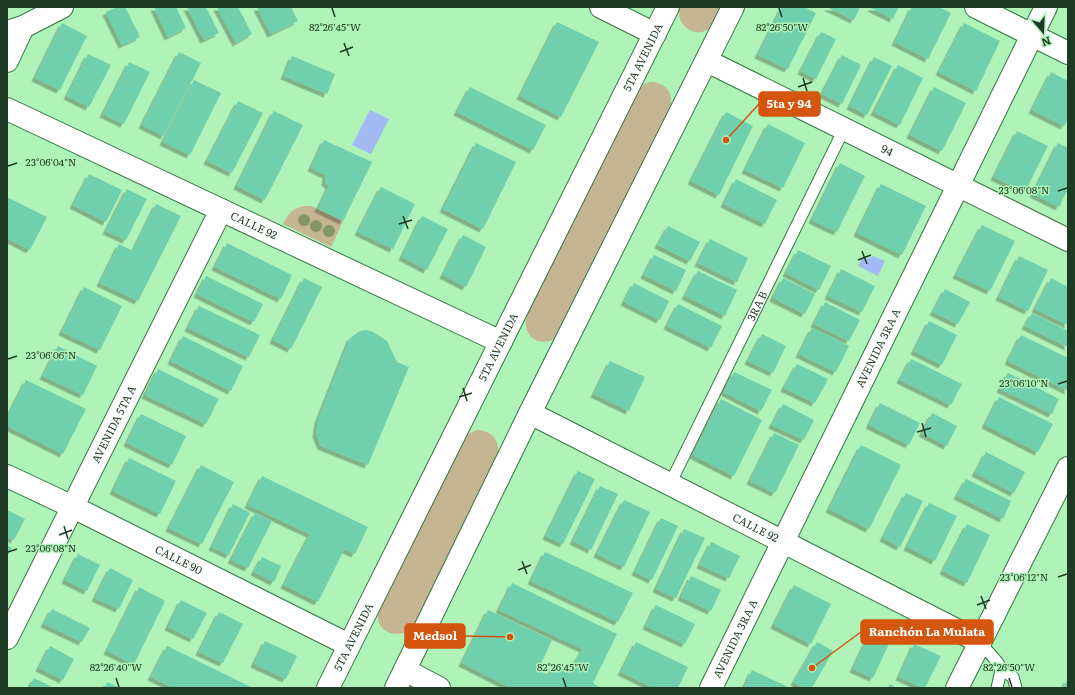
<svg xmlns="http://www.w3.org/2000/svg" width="1075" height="695" font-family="Literata,serif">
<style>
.green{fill:#c5b590}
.water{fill:#a3b9f4}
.building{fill:#6fcfad;filter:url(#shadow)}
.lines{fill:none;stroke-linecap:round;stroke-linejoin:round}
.service-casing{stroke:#327340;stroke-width:13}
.minor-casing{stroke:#327340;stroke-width:24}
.tertiary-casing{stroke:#327340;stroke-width:24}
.secondary-casing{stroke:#327340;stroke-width:24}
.trunk-casing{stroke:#327340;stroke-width:24}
.service{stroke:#fff;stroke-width:11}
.minor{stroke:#fff;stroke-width:22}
.tertiary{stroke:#fff;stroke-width:22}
.secondary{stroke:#fff;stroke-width:22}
.trunk{stroke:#fff;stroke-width:22}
.tree{fill:#829762}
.ticks{fill:none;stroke:#1f3a24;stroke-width:1.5}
.labels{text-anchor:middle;stroke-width:3;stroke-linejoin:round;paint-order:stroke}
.street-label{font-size:11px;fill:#1f3a24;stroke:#aff3b9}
.ticks-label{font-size:10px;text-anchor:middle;fill:#1f3a24;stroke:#aff3b9;stroke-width:3;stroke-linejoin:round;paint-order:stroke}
.leader{fill:none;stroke:#d4560e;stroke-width:1.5}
.callout-dot{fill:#d4560e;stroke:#aff3b9;stroke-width:1.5}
.callout{fill:#d4560e;stroke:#d4560e;stroke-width:1.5}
.callout-label{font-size:12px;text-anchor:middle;font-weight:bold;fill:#fff}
</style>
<defs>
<filter id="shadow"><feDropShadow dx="-3.5" dy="3.5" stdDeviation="0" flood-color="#0004"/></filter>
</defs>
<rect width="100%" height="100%" fill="#aff3b9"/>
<!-- green -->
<g class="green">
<path d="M680,7H722C719,13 716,22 711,27C697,41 674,25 680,7Z"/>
<path d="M650,82C665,82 673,92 671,107L558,337C541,348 523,339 526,318L635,93L644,84Z"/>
<path d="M303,206H311L343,221L331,247L283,224C288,214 292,209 303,206Z"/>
<path d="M477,430C491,430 500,440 498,455L413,627C396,642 372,631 379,608L465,435Z"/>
</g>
<!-- water -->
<g class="water">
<polygon points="370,110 389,119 371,154 352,145"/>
<polygon points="863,256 868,259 873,256 885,261 878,276 858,266"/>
</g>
<!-- building -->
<g class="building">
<polygon points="117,7 125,7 140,37 122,45 106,12"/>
<polygon points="154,7 176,7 186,28 168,37"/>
<polygon points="187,7 206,7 219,33 204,40"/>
<polygon points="217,7 238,7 252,34 236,43"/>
<polygon points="257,7 291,7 298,21 271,34"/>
<polygon points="782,7 804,7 816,13 788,69 758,55"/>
<polygon points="827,7 860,7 854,20"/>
<polygon points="872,7 899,7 893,19 871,8"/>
<polygon points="912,7 939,7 951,13 928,59 895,42"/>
<polygon points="557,22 599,42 561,117 520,96"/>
<polygon points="62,23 87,36 60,90 35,78"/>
<polygon points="964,23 1000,41 976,91 939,72"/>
<polygon points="821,32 836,39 816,79 801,71"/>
<polygon points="179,52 201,63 164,136 142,125"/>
<polygon points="88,54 111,65 89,107 67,96"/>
<polygon points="842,55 861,65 842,104 822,94"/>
<polygon points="292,56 335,74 327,94 284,76"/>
<polygon points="874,57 892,66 867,115 850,106"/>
<polygon points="129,62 150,72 124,124 103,114"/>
<polygon points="898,65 923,78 900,125 874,112"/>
<polygon points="1051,72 1068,81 1068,119 1064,126 1032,110"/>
<polygon points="194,80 221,93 190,155 163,142"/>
<polygon points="470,87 546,125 533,150 457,112"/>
<polygon points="934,87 966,103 942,151 910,135"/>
<polygon points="238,101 263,113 232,173 207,161"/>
<polygon points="274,111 303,125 265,200 237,186"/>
<polygon points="726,112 753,126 719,195 691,181"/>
<polygon points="768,124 805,143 783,188 745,170"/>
<polygon points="1017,131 1048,146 1025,192 994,177"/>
<polygon points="324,140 372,162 343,221 318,209 329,186 325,182 326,175 311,168"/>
<polygon points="476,143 516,162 483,229 443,209"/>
<polygon points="1058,143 1068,148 1068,189 1059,207 1033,194"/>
<polygon points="840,163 865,176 837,232 812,220"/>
<polygon points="89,174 122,190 106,222 73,205"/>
<polygon points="736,179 777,200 765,224 724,204"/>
<polygon points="881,184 926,206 902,255 857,233"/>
<polygon points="381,187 415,204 393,249 358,232"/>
<polygon points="127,189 147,199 126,240 106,231"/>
<polygon points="7,197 47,217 30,250 7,238"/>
<polygon points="156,204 181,216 138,301 100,283 119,244 133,251"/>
<polygon points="422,216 448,229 427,270 402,257"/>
<polygon points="982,225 1015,241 990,291 956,275"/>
<polygon points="668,226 700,242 690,261 658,245"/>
<polygon points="463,235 486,247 466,287 443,275"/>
<polygon points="710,239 748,258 737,282 698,263"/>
<polygon points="227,243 292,275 281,299 215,267"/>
<polygon points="798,250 831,266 819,290 786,273"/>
<polygon points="654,255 686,270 676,291 644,275"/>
<polygon points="1019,256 1048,270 1028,311 999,297"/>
<polygon points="841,269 875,286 862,312 828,296"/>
<polygon points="698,271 737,290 725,316 685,296"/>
<polygon points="206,276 263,304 254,322 197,294"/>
<polygon points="304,278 322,287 291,349 273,340"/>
<polygon points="783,278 815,294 805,314 773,298"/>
<polygon points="1051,278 1068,287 1068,325 1035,309"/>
<polygon points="634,283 669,301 660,320 624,302"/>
<polygon points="84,287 122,306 100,350 62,332"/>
<polygon points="945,289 970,302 958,324 933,312"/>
<polygon points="825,302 860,320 849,341 814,324"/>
<polygon points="678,304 722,326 711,348 667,326"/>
<polygon points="199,306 260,335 249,357 188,328"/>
<polygon points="1032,313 1068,331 1068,347 1025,326"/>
<polygon points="929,321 957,335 942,365 914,351"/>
<polygon points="812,328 849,346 836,372 799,354"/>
<polygon points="366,330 373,332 387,341 397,362 409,367 368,465 321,446 316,434 318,420 350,338 360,331"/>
<polygon points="762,334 786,346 773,373 748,361"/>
<polygon points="1021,335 1068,358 1068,391 1008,361"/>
<polygon points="183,336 243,366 231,391 171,361"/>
<polygon points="58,346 97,366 83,395 43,376"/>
<polygon points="911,359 962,384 951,405 900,380"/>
<polygon points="610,361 645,377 629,411 594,394"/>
<polygon points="797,364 828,379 815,403 784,388"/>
<polygon points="158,369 219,399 206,424 145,395"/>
<polygon points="734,372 772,390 761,411 724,392"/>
<polygon points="1008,373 1059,399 1052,414 1000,389"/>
<polygon points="26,380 86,409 63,454 7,426 7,418"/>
<polygon points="999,397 1053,424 1038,452 985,425"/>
<polygon points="721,399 762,420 734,476 693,455"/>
<polygon points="880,403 920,423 909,445 869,425"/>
<polygon points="783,404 814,420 804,440 772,425"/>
<polygon points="932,413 957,426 947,446 922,433"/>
<polygon points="141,414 186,436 172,465 127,443"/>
<polygon points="774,433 799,445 775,493 750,481"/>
<polygon points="861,445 901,465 869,529 829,509"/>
<polygon points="986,452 1025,472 1014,493 975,473"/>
<polygon points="129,458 176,481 160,514 113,491"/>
<polygon points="201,465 234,482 202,544 169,528"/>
<polygon points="578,471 595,479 563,544 546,536"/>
<polygon points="262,476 368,527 355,554 326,541 344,550 318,602 284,585 310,534 248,505"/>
<polygon points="966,479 1011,501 1003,519 957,496"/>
<polygon points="600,486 618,494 591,550 573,541"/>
<polygon points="906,493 923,501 900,547 883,538"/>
<polygon points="624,500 650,512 624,567 597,554"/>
<polygon points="929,503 957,516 935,561 907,547"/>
<polygon points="233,504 250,513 229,555 212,547"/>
<polygon points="7,510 25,519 14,540 7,536"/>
<polygon points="255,513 272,521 248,568 231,560"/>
<polygon points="661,518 678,526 652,580 635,572"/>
<polygon points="967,524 990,535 967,583 943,571"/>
<polygon points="684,529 705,538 676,598 656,589"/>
<polygon points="711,542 740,556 729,578 700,565"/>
<polygon points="7,545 12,548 7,557"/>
<polygon points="545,552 633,593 618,622 531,581"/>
<polygon points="78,554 100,565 87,591 65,580"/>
<polygon points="262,557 281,566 274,582 254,572"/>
<polygon points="110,568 133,580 119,609 95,598"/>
<polygon points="691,576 721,590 711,611 681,597"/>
<polygon points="512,583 617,634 593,683 600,688 511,688 462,663 488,610 552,640 538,670 549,675 554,665 569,672 583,649 499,610"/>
<polygon points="794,585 831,604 811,644 774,625"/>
<polygon points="139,587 165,601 134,664 107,651"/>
<polygon points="181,600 207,613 193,639 168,627"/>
<polygon points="656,605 695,624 685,644 646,626"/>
<polygon points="52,609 90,628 82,642 44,624"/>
<polygon points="219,612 243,624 223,663 199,652"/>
<polygon points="876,620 896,629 873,678 853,669"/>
<polygon points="265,641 297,656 286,679 254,664"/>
<polygon points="636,642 688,667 678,688 654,688 621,672"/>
<polygon points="817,642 833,651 812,688 803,688 794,682"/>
<polygon points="914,644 941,656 925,688 923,688 899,677"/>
<polygon points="50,646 74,659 63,680 39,668"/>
<polygon points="167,646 253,688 174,688 151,677"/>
<polygon points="752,670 790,688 744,688"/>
<polygon points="34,678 54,688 29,688"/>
<polygon points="1068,678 1068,688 1063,688"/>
<polygon points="107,682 121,688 105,688"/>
<polygon points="890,684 897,688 888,688"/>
</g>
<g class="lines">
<!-- service casing -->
<g class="service-casing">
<g id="service">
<path id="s1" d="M670,484L844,129"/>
<polyline points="980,642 998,663 1001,670 997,688"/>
<polyline points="1001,670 1013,677 1016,688"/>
</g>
</g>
<!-- minor casing -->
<g class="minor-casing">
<g id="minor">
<polyline points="601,7 655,34"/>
<polyline points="976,7 1068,53"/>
<polyline points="7,32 23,27 62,7"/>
<polyline points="7,61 23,27"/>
<path id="s2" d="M707,61L1068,240"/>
<path id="s3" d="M7,109L501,342"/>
<path id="s4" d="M7,476L73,507L349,645"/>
<path id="s5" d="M7,638L221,210"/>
<polyline points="405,670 439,688"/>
<path id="s6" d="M711,688L1046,7"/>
</g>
</g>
<!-- tertiary casing -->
<g class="tertiary-casing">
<g id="tertiary">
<path id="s7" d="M530,413L980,642"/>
</g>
</g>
<!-- secondary casing -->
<g class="secondary-casing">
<polyline id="secondary" points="957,688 1068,468"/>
</g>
<!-- trunk casing -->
<g class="trunk-casing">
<g id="trunk">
<path id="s8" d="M328,688L668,7"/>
<polyline points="396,688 530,413 733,7"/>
</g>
</g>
<!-- service -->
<use href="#service" class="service"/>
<!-- minor -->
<use href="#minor" class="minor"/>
<!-- tertiary -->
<use href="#tertiary" class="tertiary"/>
<!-- secondary -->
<use href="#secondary" class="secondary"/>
<!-- trunk -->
<use href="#trunk" class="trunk"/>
</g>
<!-- trees -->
<g class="tree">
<circle cx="304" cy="220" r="6"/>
<circle cx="316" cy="226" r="6"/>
<circle cx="329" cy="231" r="6"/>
</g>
<!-- ticks -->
<path class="ticks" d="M332,8L335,17M779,8L782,17M344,43L349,56M340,52L353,47M803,78L807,91M798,87L812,82M8,166L17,163M1058,191L1067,188M403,216L408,229M399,224L412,220M862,251L867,264M858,260L871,255M8,359L17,356M1058,384L1067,381M463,388L467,401M459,397L472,393M922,423L926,437M917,432L931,428M64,526L68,539M59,535L72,530M8,552L17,549M522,561L527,574M518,570L531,565M1058,577L1067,574M981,596L986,609M977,605L990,600M116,678L119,687M563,678L566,687M1009,678L1012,687"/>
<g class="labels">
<!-- street labels -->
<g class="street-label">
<text dy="4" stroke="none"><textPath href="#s8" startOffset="705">5TA AVENIDA</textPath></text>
<text dy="4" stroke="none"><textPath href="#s2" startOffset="201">94</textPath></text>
<text dy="4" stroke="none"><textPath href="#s3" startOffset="273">CALLE 92</textPath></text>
<text dy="4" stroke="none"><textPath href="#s1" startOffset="198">3RA B</textPath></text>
<text dy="4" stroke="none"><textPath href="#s8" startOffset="381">5TA AVENIDA</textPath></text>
<text dy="4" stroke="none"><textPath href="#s6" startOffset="379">AVENIDA 3RA A</textPath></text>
<text dy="4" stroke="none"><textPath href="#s5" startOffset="239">AVENIDA 5TA A</textPath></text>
<text dy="4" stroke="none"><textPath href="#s7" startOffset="253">CALLE 92</textPath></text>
<text dy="4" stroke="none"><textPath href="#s4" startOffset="191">CALLE 90</textPath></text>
<text dy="4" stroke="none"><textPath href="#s8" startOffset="57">5TA AVENIDA</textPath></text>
<text dy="4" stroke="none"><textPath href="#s6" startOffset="55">AVENIDA 3RA A</textPath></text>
</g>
</g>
<g class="ticks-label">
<text x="335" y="31">82°26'45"W</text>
<text x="782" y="31">82°26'50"W</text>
<text x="51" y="166">23°06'04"N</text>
<text x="1024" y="194">23°06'08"N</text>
<text x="51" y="359">23°06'06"N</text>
<text x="1024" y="387">23°06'10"N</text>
<text x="51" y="552">23°06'08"N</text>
<text x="1024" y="581">23°06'12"N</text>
<text x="116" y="671">82°26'40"W</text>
<text x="563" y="671">82°26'45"W</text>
<text x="1009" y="671">82°26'50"W</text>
</g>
<!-- callouts -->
<path class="leader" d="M726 140L759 104M812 668L861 632M510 637L465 636"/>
<g class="callout-dot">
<circle cx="726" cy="140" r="4"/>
<circle cx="812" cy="668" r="4"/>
<circle cx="510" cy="637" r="4"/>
</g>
<g class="callout">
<rect x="759" y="92" width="61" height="24" rx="4"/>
<rect x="861" y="620" width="132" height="24" rx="4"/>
<rect x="405" y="624" width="60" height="24" rx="4"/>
</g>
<g class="callout-label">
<text x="789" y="108">5ta y 94</text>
<text x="927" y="636">Ranchón La Mulata</text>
<text x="435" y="640">Medsol</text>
</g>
<!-- border -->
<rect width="1075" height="695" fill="none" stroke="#1f3a24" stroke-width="16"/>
<!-- north arrow -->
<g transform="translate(1043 32) rotate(161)" stroke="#aff3b9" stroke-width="3" paint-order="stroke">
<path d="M0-3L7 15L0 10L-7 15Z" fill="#1f3a24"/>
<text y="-6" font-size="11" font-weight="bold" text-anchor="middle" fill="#1f3a24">N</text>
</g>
</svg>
